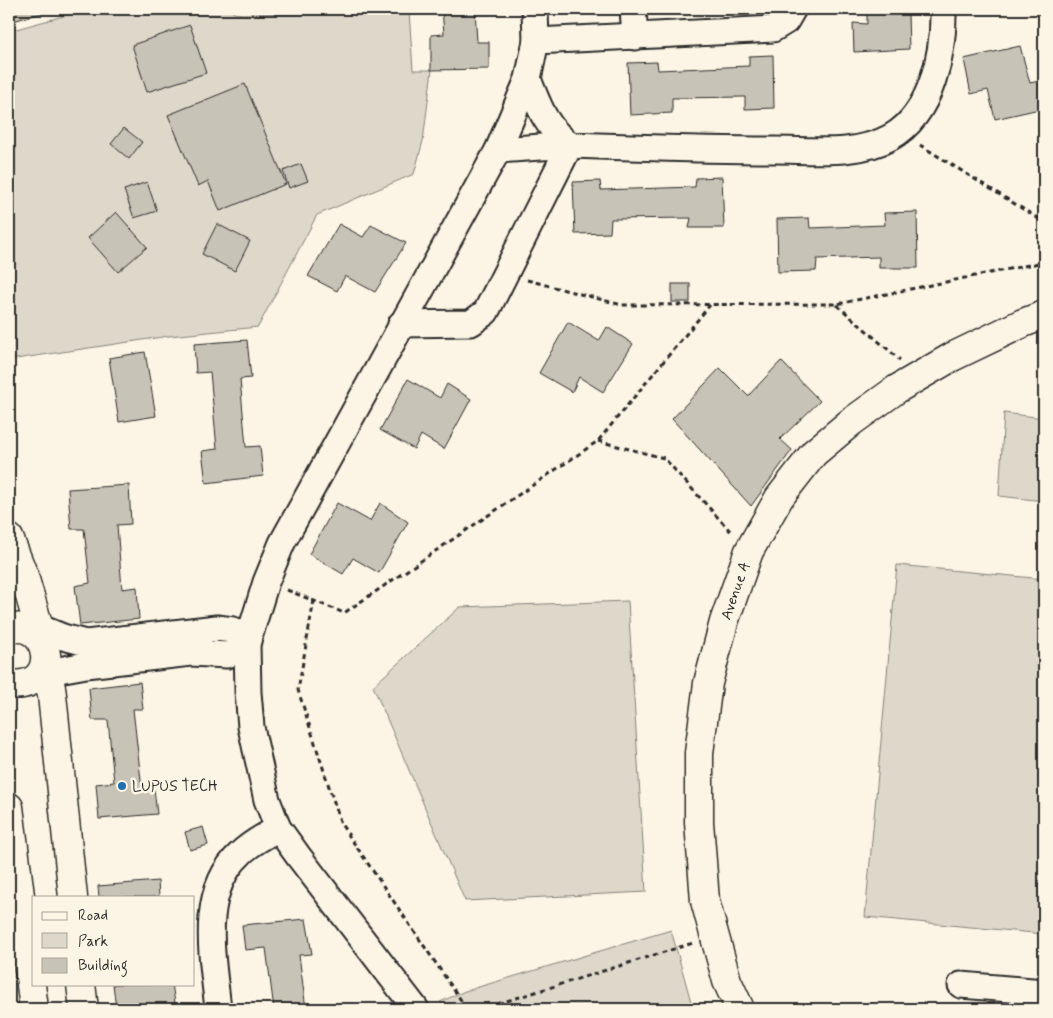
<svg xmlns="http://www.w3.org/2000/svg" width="1053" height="1018" font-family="Mynerve,sans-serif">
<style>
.green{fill:#ded8ca;stroke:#84827a}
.building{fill:#c8c3b7;stroke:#2b2b2b}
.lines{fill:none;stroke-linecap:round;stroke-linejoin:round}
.minor-casing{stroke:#2b2b2b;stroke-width:29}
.tertiary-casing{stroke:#2b2b2b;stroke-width:31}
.secondary-casing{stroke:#2b2b2b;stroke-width:31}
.path{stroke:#2b2b2b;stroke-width:3;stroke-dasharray:5 4;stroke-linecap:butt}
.minor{stroke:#fcf5e5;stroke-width:25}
.tertiary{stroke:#fcf5e5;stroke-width:28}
.secondary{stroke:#fcf5e5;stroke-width:28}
.poi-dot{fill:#1f6fb2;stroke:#fcf5e5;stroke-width:2}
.labels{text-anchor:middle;stroke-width:5;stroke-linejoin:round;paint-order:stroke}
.street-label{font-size:15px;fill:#2b2b2b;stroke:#fcf5e5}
.poi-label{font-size:15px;fill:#2b2b2b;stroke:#fcf5e5;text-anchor:start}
</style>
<rect width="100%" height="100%" fill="#fcf5e5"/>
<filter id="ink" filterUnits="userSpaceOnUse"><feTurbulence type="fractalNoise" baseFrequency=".02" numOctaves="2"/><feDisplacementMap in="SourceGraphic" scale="10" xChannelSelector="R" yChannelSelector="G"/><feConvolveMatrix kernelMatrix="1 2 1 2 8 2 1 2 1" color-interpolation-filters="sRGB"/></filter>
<g filter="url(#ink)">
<!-- green -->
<g class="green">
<polygon points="89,9 229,9 234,13 242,14 409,11 413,70 432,70 423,141 414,174 317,215 258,327 169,336 9,360 9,31"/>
<polygon points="1004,413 1044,418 1044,501 999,496"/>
<polygon points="897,565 1044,579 1044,934 865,917"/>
<polygon points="628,601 646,892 465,901 373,686 460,607"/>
<polygon points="671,930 693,1009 446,1009 440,1002 465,991"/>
</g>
<!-- building -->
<g class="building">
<polygon points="9,9 45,9 46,12 9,22"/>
<polygon points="370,9 409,9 409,11 370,12"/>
<polygon points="442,9 475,9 477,42 489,42 489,69 431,70 431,35 444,34"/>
<polygon points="867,9 897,9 897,14 908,13 909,49 854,52 853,23 867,24"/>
<polygon points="190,25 206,73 147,92 132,45"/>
<polygon points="1020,46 1030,83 1044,80 1044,108 995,119 988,90 971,94 964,59"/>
<polygon points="773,55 774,108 745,109 745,97 672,98 672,113 630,115 628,63 657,62 658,70 749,66 749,56"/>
<polygon points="245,84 286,184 220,211 208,181 198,186 168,115"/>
<polygon points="124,128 142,142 129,159 111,144"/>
<polygon points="301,164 308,181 289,188 283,171"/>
<polygon points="722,177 724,228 689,228 691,218 611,219 610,233 575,234 573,182 600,181 601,190 695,187 696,178"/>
<polygon points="147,182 157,211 134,218 124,190"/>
<polygon points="116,212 147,247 118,272 88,238"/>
<polygon points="917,212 918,268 879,268 879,257 817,259 816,271 778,272 777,219 809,218 810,228 885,225 884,213"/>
<polygon points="217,224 250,241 235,271 202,254"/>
<polygon points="339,224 363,237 371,225 406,243 375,292 345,276 337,291 308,276"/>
<rect x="672" y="284" width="18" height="18"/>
<polygon points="568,322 599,341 607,327 633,344 603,392 579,377 572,392 539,373"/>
<polygon points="247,340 251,378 240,379 246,447 260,446 263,476 206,483 202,451 217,449 210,372 196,373 194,344"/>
<polygon points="145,352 156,416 119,422 109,358"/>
<polygon points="781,361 820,401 780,439 792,450 751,506 672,419 720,368 748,396"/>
<polygon points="408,379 440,398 447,384 471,399 444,449 421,435 414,449 380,430"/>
<polygon points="129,485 131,524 117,525 122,589 137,587 139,619 80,625 75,586 90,583 84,529 71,529 68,489"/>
<polygon points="337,503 370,521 380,503 408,522 379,573 353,558 343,574 309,554"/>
<polygon points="140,682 143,709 133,709 142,789 154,789 157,814 99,819 96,784 114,782 108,720 92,720 89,688"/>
<polygon points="203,827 208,845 190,850 185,832"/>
<polygon points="158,881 159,897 99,897 98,886"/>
<polygon points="306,919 312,954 299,955 306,1009 274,1009 266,948 245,950 242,925"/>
<polygon points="113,984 172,984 176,1009 116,1009"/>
</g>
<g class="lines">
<!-- minor casing -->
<g class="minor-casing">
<g id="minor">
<polyline points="633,9 635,37"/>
<polyline points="536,41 773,29 786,21 793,9"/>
<path d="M528,79C539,106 545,127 570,145C639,147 707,150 775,150C813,150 857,156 891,137C932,114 944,52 943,9"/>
<polyline points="401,324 471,323 486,312 570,145 498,150"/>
<polyline points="24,628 38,627 63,637 86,643 217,628 233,630 247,644 241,650 227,655 191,653 86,665 48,672 38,677"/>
<polyline points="961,985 1044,992"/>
<path d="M218,1009C213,959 198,893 240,854C250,843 266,836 278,828"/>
<polyline points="416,1009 299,857 278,828 267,800 251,727 248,692 247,644 266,582 282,543 498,150 528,79 536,41 535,9"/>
</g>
</g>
<!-- tertiary casing -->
<g class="tertiary-casing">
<g id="tertiary">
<polyline points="9,538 24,576 45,648 52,695 73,897"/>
<path d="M9,629C51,617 63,691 9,684"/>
<polyline points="9,807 34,1009"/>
<polyline points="81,984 84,1009"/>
</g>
</g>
<!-- secondary casing -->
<g class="secondary-casing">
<g id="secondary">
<path id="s1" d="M740,1009L727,981L705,901L699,822V753L708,683L724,622L749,551L779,498L814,453L851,422L897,389L952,357L1023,323L1044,315"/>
</g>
</g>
<!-- path -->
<g class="path">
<polyline points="920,145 1044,222"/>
<polyline points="527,280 622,305 837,304 1044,262"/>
<polyline points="837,305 900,360"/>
<polyline points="598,441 664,458 732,533"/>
<polyline points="287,590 344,613 598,441 710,305"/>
<polyline points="314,600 298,690 341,824 467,1009"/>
<polyline points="481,1009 693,943"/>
</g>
<!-- minor -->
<use href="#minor" class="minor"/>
<!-- tertiary -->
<use href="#tertiary" class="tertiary"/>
<!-- secondary -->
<use href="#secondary" class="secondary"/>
</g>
</g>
<!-- markers -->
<circle class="poi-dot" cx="122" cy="786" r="5"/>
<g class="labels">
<!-- street labels -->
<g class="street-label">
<text dy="5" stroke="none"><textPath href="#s1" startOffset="429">Avenue A</textPath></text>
</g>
<!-- poi labels -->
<g class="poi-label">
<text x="132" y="791">LUPUS TECH</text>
</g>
</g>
<!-- margin -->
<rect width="1053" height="1018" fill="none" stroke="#fcf5e5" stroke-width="30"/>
<rect x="15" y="15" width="1023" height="988" fill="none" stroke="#2b2b2b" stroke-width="2" filter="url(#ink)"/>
<!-- legend -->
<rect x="32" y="896" width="162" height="90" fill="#fcf5e5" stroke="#a8a49b"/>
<rect x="42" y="912" width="25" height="8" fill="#fcf5e5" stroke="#a8a49b"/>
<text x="78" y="920" font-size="15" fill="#2b2b2b">Road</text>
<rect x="42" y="933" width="25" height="15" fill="#ded8ca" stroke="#a8a49b"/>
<text x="78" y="946" font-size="15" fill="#2b2b2b">Park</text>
<rect x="42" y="958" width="25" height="15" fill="#c8c3b7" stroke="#a8a49b"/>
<text x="78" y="970" font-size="15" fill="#2b2b2b">Building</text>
</svg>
